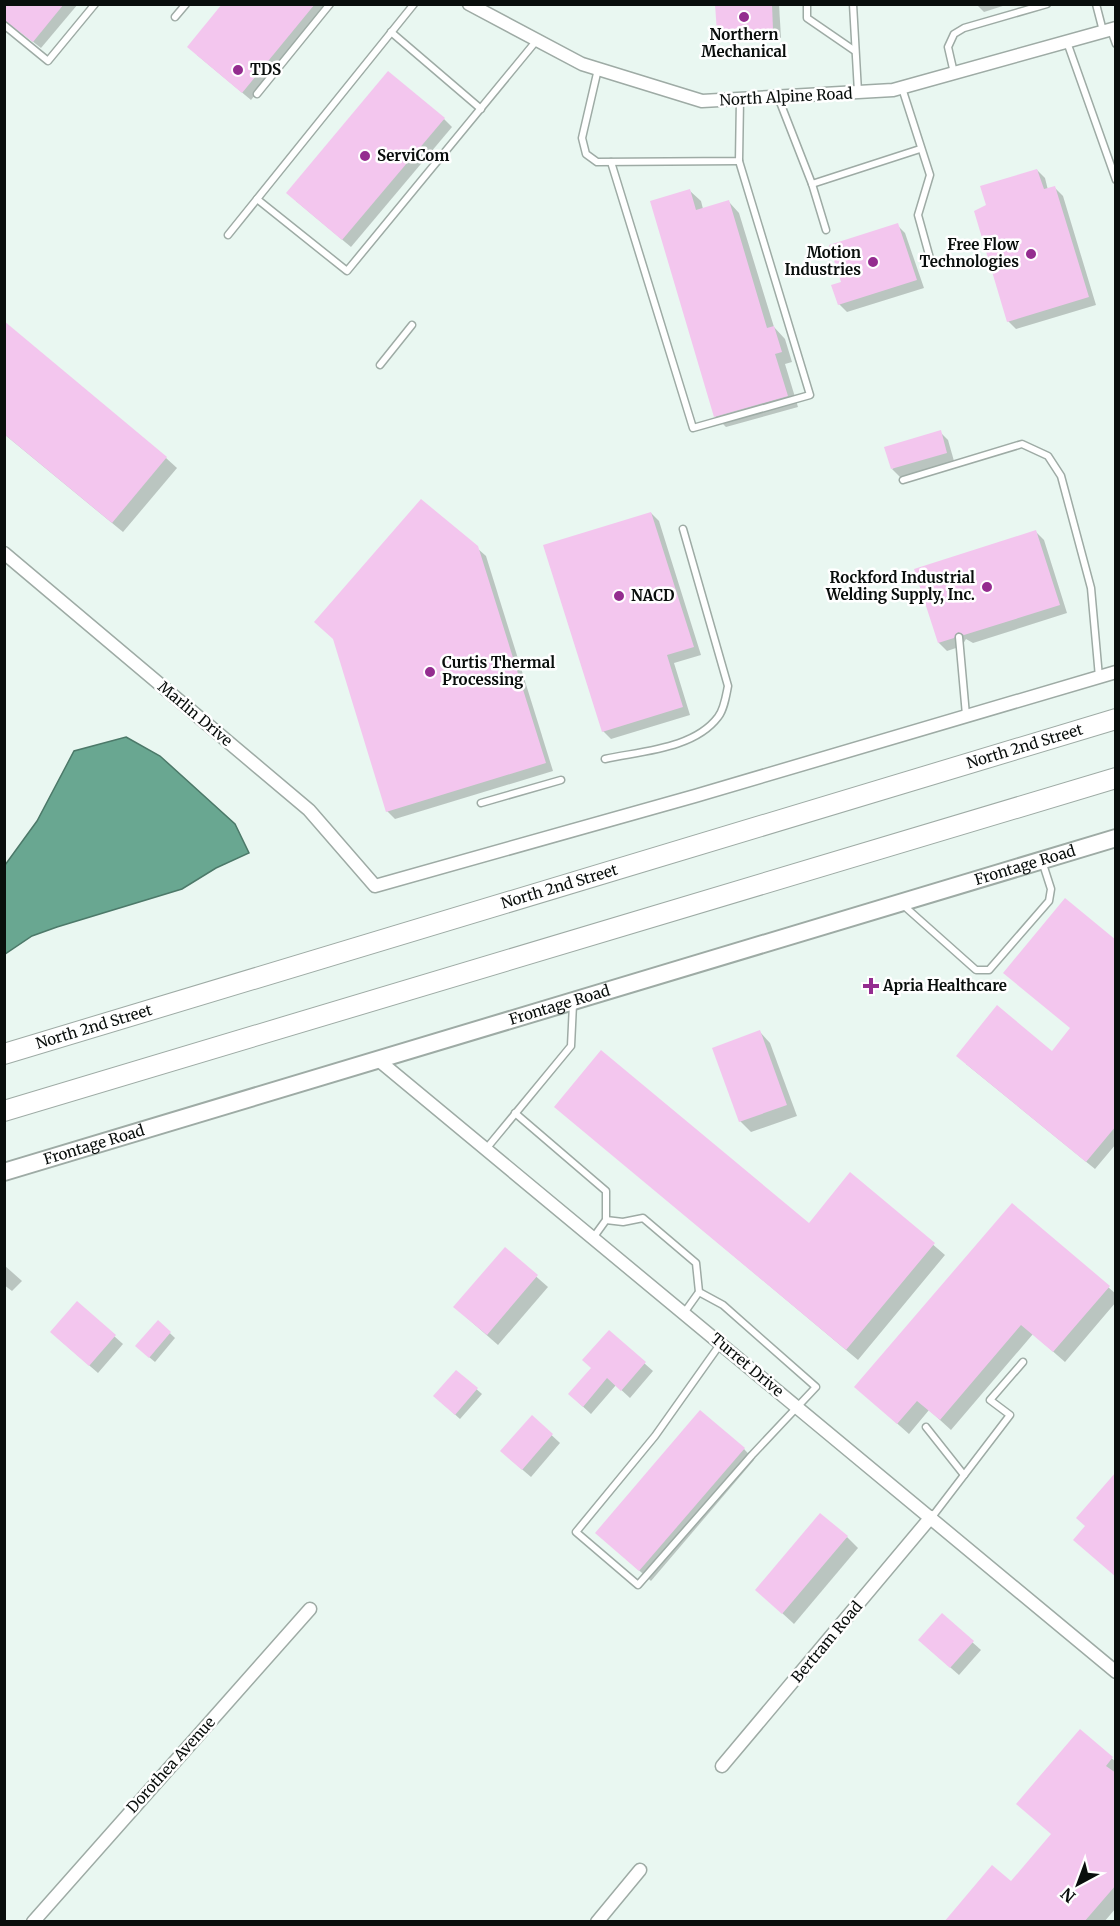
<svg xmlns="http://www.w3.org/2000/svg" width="1120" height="1926" font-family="Merriweather,serif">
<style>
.water{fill:#69a791;stroke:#4c7969;stroke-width:1.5}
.shadow{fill:#0003}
.building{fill:#f3c6ee}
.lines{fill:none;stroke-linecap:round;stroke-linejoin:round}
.lane-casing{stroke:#9eaba5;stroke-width:9}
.street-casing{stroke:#9eaba5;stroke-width:15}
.secondary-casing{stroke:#9eaba5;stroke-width:20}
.primary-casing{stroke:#9eaba5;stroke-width:22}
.lane{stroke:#fff;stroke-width:6}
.street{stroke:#fff;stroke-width:12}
.secondary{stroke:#fff;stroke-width:16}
.primary{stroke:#fff;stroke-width:20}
.poi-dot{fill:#942c8f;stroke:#fff;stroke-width:2}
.labels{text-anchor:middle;stroke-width:5;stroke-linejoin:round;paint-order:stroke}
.poi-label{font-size:15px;font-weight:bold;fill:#090e0c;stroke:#fff;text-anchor:start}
.street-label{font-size:15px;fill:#090e0c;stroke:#fff}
</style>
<rect width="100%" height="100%" fill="#e9f7f1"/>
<!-- water -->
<polygon class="water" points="126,737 160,756 235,824 249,853 216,868 182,889 57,927 32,936 5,954 5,865 37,821 74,751"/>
<!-- shadow -->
<g class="shadow">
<polygon points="4,4 78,4 41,48 4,19"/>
<polygon points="224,4 329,4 251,100 197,55"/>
<polygon points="717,4 779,4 781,38 726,40 718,32"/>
<polygon points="976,4 1009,4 984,12"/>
<polygon points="444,119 452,127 351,247 296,201"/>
<polygon points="1037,170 1045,178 1048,190 1055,188 1063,196 1096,305 1016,329 1008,321 987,206"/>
<polygon points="690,191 701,201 703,209 729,202 739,213 774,327 785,339 792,362 785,364 798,407 726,427 715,416"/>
<polygon points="897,225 905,233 924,288 847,312 839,304 843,283"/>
<polygon points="940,432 948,440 954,461 900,477 892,469"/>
<polygon points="4,434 166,458 177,468 123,532"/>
<polygon points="651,513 659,521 701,655 674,663 690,715 611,739 603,731"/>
<polygon points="1036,532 1044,540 1067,613 973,643 966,639 962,646 947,651 939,643 916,570"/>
<polygon points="477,548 486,556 553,771 395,819 387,811"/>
<polygon points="1116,942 1116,1144 1095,1169 966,1064 1052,1053 1072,1029"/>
<polygon points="760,1032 770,1043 797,1116 751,1132 740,1121"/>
<polygon points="556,1107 809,1225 851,1174 945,1255 858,1360"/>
<polygon points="505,1249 548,1287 498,1345 466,1317"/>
<polygon points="4,1265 22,1281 12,1291 4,1285"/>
<polygon points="1108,1287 1116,1294 1116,1302 1065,1362 1033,1334 951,1430 929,1410 909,1434 856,1387"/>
<polygon points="77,1303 123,1344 98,1373 60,1340"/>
<polygon points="158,1322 175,1338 155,1362 142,1351"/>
<polygon points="609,1332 653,1371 630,1398 616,1385 591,1414 578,1402"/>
<polygon points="457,1372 482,1394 460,1419 440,1401"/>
<polygon points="532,1417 560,1443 531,1477 510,1459"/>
<polygon points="744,1449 754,1460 651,1581 597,1533"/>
<polygon points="847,1537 858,1548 794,1624 757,1590"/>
<polygon points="942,1615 981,1650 959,1675 928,1648"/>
<polygon points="1080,1731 1116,1762 1116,1908 1104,1922 950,1922 1011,1883 1052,1835"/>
</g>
<!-- building -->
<g class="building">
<polygon points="4,4 64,4 33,42 4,20"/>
<polygon points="222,4 315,4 242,93 187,47"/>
<polygon points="715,4 772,4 773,30 717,33"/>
<polygon points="388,71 445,118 342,240 286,193"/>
<polygon points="1037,169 1044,189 1055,186 1089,297 1007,322 974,211 986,205 980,186"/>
<polygon points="690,189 696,210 729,200 767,328 774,326 782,352 775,354 788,396 714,417 650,201"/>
<polygon points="898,223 917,280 838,305 831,285 841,282 829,245"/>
<polygon points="4,321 167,457 112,523 4,434"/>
<polygon points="941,430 947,453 891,469 884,447"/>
<polygon points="421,499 478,546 546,763 386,812 333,639 314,622"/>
<polygon points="651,512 694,647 667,655 683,707 602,732 543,545"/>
<polygon points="1036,530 1060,605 964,635 958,632 954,638 938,643 914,569"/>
<polygon points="1065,898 1116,940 1116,1126 1086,1162 956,1056 997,1005 1052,1051 1070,1028 1003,973"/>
<polygon points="760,1030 787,1105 739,1122 712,1048"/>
<polygon points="601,1050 809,1223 850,1172 935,1243 846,1350 554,1107"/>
<polygon points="1012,1203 1110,1286 1053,1352 1021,1325 940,1420 917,1401 897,1424 854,1387"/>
<polygon points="505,1247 538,1275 487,1335 453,1307"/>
<polygon points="77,1301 116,1335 89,1366 50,1332"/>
<polygon points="158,1320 171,1332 149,1358 135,1346"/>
<polygon points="609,1330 646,1362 621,1391 607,1378 583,1407 568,1394 591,1368 582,1360"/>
<polygon points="456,1370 478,1388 455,1415 433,1396"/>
<polygon points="700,1410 745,1448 639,1571 595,1533"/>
<polygon points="532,1415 553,1434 522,1470 500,1451"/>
<polygon points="1116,1472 1116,1577 1073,1540 1085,1526 1076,1518"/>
<polygon points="820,1513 848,1536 782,1614 755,1590"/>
<polygon points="942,1613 974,1641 950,1668 918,1640"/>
<polygon points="1080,1729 1113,1757 1106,1766 1116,1773 1116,1885 1084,1922 944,1922 992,1865 1011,1881 1051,1834 1016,1804"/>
</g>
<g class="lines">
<!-- lane casing -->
<g class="lane-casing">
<g id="lane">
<polyline points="414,4 257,199 347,271 537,40"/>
<polyline points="807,4 807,18 855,51"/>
<polyline points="853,4 858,92"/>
<polyline points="1096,4 1103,31"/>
<polyline points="175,17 186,4"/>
<polyline points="4,25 48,61 95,4"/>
<polyline points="1111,30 1116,44"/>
<polyline points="391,32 481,109"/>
<polyline points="1067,42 1116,180"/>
<polyline points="598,69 582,138 586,154 597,162 739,161 740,99"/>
<polyline points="954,73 948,47 954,34 964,28 1047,4"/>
<polyline points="902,88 930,175 918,215 931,262"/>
<polyline points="257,94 330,4"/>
<polyline points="778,97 812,184 826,230"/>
<polyline points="611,162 693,428 810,395 739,161"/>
<polyline points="812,184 920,149"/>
<polyline points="228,235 257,199"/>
<polyline points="380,365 412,325"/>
<polyline points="903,480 1022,444 1048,456 1061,476 1091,588 1099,677"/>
<polyline points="959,637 966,715"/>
<path d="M605,759C641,751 694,749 718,717C724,710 726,696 728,686L683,529"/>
<polyline points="481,803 561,780"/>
<polyline points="903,905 976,970 989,970 1049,901 1051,889 1042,861"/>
<polyline points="515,1113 606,1191 606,1220 593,1238"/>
<polyline points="486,1149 571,1046 573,1004"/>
<polyline points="606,1220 623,1222 643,1218 696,1263 699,1292 684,1313"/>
<polyline points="699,1292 723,1305 816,1387 752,1455 638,1585 576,1532 655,1436 721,1343"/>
<polyline points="926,1427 964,1475"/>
<polyline points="932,1517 1010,1415 990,1400 1023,1362"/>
</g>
</g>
<!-- street casing -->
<g class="street-casing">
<g id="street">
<polyline points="469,4 582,64 702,101 893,90 1116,28"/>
<polyline points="4,553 309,810 375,886 695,796 1116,672"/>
<polyline points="377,1059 1116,1672"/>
<polyline points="722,1766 931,1517"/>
<polyline points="33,1922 310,1609"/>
<polyline points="597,1922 640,1870"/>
</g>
</g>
<!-- secondary casing -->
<g class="secondary-casing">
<g id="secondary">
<path id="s1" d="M4,1172L1116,838"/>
</g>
</g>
<!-- primary casing -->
<g class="primary-casing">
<g id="primary">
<path id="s2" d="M4,1054L1116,719"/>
<polyline points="4,1111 1116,778"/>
</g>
</g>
<!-- lane -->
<use href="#lane" class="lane"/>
<!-- street -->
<use href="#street" class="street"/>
<!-- secondary -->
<use href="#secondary" class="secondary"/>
<!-- primary -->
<use href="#primary" class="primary"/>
</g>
<!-- markers -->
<g class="poi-dot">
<circle cx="744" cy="17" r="6"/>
<circle cx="238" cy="70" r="6"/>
<circle cx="365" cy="156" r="6"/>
<circle cx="1031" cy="254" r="6"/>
<circle cx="873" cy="262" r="6"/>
<circle cx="987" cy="587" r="6"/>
<circle cx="619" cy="596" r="6"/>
<circle cx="430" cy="672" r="6"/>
<path d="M868 977h6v6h6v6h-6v6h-6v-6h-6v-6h6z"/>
</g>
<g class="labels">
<!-- poi labels -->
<g class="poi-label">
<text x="744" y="40" text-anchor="middle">Northern<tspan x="744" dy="17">Mechanical</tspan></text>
<text x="250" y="75">TDS</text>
<text x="377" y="161">ServiCom</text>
<text x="1019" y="250" text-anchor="end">Free Flow<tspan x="1019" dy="17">Technologies</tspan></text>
<text x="861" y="258" text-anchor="end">Motion<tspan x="861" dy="17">Industries</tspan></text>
<text x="975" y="583" text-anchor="end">Rockford Industrial<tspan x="975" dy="17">Welding Supply, Inc.</tspan></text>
<text x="631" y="601">NACD</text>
<text x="442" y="668">Curtis Thermal<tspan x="442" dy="17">Processing</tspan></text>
<text x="883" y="991">Apria Healthcare</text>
</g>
<!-- street labels -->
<g class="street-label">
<text transform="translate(786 97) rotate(-3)" y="5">North Alpine Road</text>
<text transform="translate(195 714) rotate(40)" y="5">Marlin Drive</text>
<text dy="5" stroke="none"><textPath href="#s2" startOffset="1066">North 2nd Street</textPath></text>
<text dy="5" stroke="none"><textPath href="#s1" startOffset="1066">Frontage Road</textPath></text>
<text dy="5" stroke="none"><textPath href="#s2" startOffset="580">North 2nd Street</textPath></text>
<text dy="5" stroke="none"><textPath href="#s1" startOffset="580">Frontage Road</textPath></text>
<text dy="5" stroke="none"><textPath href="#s2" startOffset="94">North 2nd Street</textPath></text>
<text dy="5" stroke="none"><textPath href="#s1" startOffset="94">Frontage Road</textPath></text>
<text transform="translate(747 1365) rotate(40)" y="5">Turret Drive</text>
<text transform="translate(827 1642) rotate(-50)" y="5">Bertram Road</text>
<text transform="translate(171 1765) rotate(-48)" y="5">Dorothea Avenue</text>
</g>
</g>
<!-- border -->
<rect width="1120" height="1926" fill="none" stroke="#090e0c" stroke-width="12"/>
<!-- north arrow -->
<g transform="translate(1078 1884) rotate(221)" stroke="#ffffff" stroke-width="4.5" paint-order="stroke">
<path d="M0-4.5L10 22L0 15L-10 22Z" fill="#090e0c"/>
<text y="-9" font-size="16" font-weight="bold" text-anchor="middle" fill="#090e0c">N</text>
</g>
</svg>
